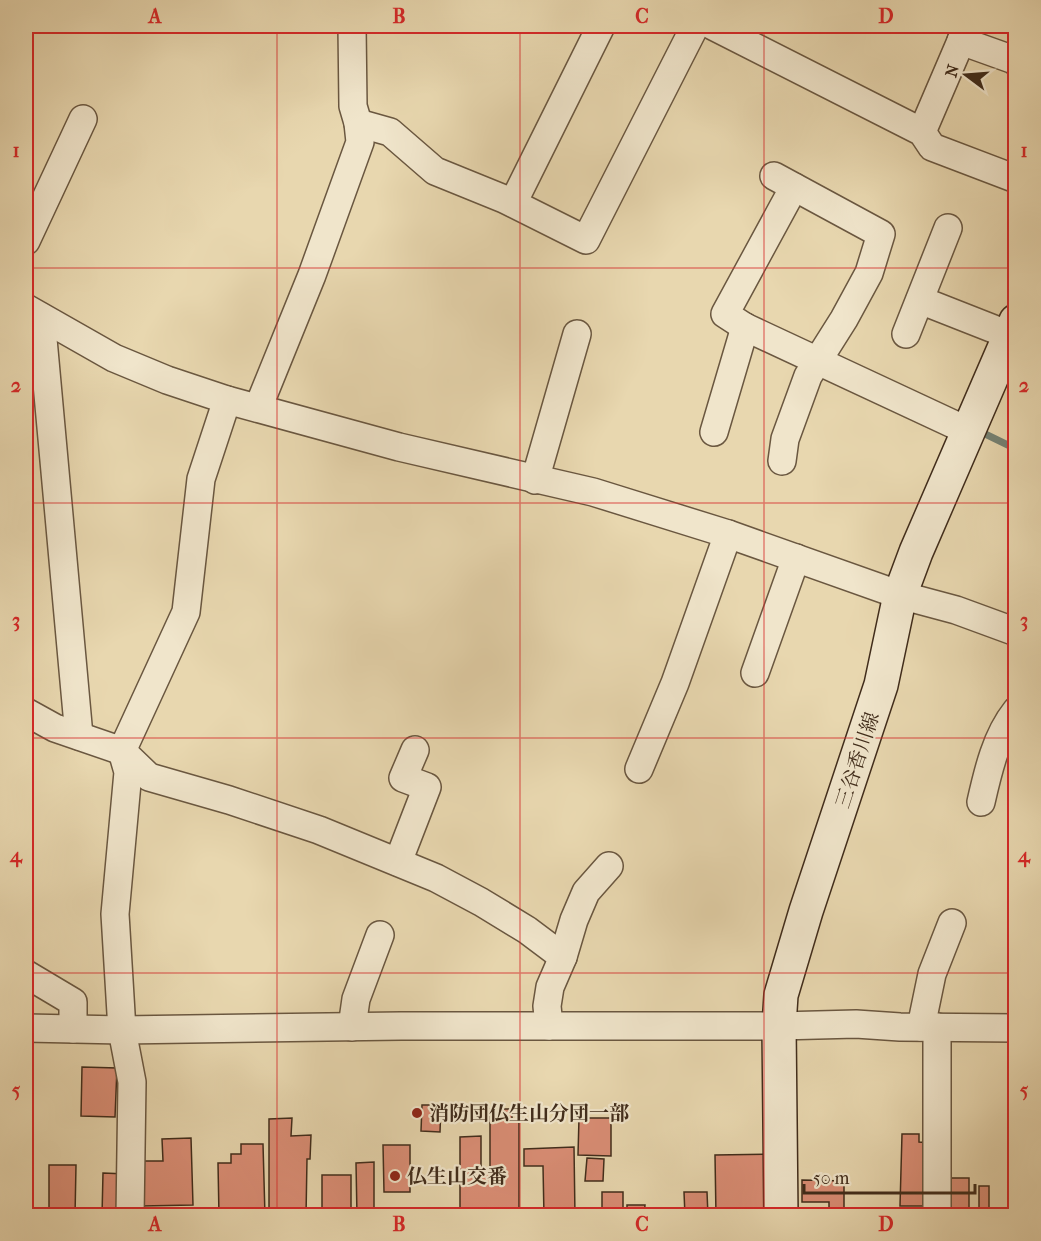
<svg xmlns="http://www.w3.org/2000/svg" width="1041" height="1241" font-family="'IM FELL French Canon','Noto Serif JP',serif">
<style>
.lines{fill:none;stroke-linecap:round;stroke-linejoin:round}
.stream{stroke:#748173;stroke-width:7}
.building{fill:#db8e76;stroke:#402c1b;stroke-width:1.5}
.street-casing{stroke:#6a5740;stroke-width:30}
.secondary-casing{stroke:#402c1b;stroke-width:36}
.street{stroke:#f0e5cb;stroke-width:27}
.secondary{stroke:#f0e5cb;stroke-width:33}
.grid{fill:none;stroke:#d62828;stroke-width:1.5;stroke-opacity:0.55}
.poi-dot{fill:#8f2418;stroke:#f0e5cb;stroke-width:2}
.labels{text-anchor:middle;stroke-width:4.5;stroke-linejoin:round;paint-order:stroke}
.street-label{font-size:20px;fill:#402c1b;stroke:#f0e5cb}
.poi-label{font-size:20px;font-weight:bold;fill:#402c1b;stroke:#f0e5cb;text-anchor:start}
.neatline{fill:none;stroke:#d62828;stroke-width:2}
.grid-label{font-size:20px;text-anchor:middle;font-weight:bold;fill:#d62828}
</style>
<rect width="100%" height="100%" fill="#e8d7af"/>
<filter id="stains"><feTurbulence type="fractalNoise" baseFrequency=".00333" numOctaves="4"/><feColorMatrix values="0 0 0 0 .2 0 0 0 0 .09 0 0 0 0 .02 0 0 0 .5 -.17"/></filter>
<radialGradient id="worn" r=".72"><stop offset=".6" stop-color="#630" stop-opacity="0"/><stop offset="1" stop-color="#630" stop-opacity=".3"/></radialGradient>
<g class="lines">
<!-- stream -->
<g class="stream">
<polyline points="977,430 1016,449"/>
<polyline points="1010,1022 1016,975"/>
</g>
</g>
<!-- building -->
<g class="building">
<polygon points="82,1067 117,1068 115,1117 81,1116"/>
<polygon points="422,1105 441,1105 440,1132 421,1131"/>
<polygon points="490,1109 512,1109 512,1122 519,1122 519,1216 460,1216 460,1137 481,1136 481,1172 490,1172"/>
<polygon points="292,1118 291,1136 311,1135 310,1159 307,1159 306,1216 269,1216 269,1119"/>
<polygon points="579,1118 611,1118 611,1156 578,1155"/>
<polygon points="902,1134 919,1134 919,1142 931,1143 930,1206 900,1206"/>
<polygon points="191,1138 193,1205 141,1206 140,1161 163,1161 162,1139"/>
<polygon points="241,1144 263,1144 265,1216 219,1216 218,1163 231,1163 231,1154 241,1154"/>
<polygon points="383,1145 410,1145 410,1192 384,1192"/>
<polygon points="574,1147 575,1216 544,1216 543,1166 524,1166 524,1149"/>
<polygon points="774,1154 775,1216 716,1216 715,1155"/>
<polygon points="587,1158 604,1159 603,1181 585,1181"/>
<polygon points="374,1162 374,1216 357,1216 356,1163"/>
<polygon points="49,1165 76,1165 75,1216 49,1216"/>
<polygon points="103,1173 126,1174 125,1216 102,1216"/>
<rect x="322" y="1175" width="29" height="41"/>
<polygon points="950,1178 969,1178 969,1216 945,1216"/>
<polygon points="802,1180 844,1181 844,1216 829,1216 829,1202 802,1202"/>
<rect x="979" y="1186" width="10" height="30"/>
<rect x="602" y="1192" width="21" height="24"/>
<polygon points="684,1192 707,1192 708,1216 685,1216"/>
<polygon points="627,1205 645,1205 644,1216 627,1216"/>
<polygon points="901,1209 925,1209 925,1216 902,1216"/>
</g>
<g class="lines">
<!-- street casing -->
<g class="street-casing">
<g id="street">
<polyline points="713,26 922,132 932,147 1016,179"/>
<polyline points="966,26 961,41 1014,60 1016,62"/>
<polyline points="358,123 390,132 435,171 504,199 586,240 695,26"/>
<polyline points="922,132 961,41"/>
<polyline points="774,176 881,234 869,273 844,319 808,376 785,439 782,461"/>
<polyline points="794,187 725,314 745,327 968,431"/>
<polyline points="513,203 601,26"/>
<polyline points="26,241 83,119"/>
<polyline points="920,300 1009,335"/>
<polyline points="26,308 114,358 167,380 227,400 399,447 593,492 728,534 900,595 956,610 1016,632"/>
<polyline points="41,317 79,736"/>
<polyline points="906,334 948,228"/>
<polyline points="258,408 312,275 360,142 358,123 353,106 352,26"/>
<polyline points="714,432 745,327"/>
<polyline points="535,480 577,334"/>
<polyline points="755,673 796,558"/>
<polyline points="26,712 55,728 122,751 186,612 201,479 227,400"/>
<polyline points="122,751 149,777 229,800 319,830 436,878 481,902 527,930 563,957"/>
<polyline points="122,751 128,772 115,914 122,1030 132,1082 130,1216"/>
<polyline points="639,769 675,683 728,534"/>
<path d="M981,802C988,771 996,736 1016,711"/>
<polyline points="398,862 427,787 403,778 415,750"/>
<polyline points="26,974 73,1002 73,1029"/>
<polyline points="549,1026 547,1006 550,987 563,957 574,920 586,892 609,866"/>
<polyline points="352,1027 356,999 380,935"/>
<polyline points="921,1027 932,974 952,923"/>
<polyline points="26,1028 122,1030 401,1026 779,1026 856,1024 900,1027 1016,1028"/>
<polyline points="937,1216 937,1027"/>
</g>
</g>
<!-- secondary casing -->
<g class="secondary-casing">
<polyline id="secondary" points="781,1216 779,1026 781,995 806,911 881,685 900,595 916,552 1016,321"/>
</g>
<!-- street -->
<use href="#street" class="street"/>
<!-- secondary -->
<use href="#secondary" class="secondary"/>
</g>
<!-- grid -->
<path class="grid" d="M277,26V1216M520,26V1216M764,26V1216M26,268H1016M26,503H1016M26,738H1016M26,973H1016"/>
<!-- markers -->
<g class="poi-dot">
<circle cx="417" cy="1113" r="6"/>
<circle cx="395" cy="1176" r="6"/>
</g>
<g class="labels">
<!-- street labels -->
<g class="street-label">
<text transform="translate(857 760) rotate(-72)" y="7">三谷香川線</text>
</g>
<!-- poi labels -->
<g class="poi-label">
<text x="429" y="1120">消防団仏生山分団一部</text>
<text x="407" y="1183">仏生山交番</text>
</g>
</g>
<!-- margin -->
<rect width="1041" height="1241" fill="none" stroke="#e8d7af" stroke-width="66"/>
<!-- north arrow -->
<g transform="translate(966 75) rotate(286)" stroke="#f0e5cb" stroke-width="4.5" paint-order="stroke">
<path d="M0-4.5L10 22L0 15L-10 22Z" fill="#402c1b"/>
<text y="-9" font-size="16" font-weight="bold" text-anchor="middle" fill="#402c1b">N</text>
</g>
<!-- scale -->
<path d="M804 1184v9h171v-9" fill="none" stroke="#402c1b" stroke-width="3"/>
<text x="813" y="1184" font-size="18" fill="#402c1b" stroke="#f0e5cb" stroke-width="4.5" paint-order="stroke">50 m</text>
<rect x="33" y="33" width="975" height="1175" class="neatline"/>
<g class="grid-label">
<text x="155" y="23">A</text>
<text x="399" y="23">B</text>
<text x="642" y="23">C</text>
<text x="886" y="23">D</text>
<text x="16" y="157">1</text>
<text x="1024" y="157">1</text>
<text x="16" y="392">2</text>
<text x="1024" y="392">2</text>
<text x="16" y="627">3</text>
<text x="1024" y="627">3</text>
<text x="16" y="862">4</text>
<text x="1024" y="862">4</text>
<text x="16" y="1097">5</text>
<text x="1024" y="1097">5</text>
<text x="155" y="1231">A</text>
<text x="399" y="1231">B</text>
<text x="642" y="1231">C</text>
<text x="886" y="1231">D</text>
</g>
<rect width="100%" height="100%" filter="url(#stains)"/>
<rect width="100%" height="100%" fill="url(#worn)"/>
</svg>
